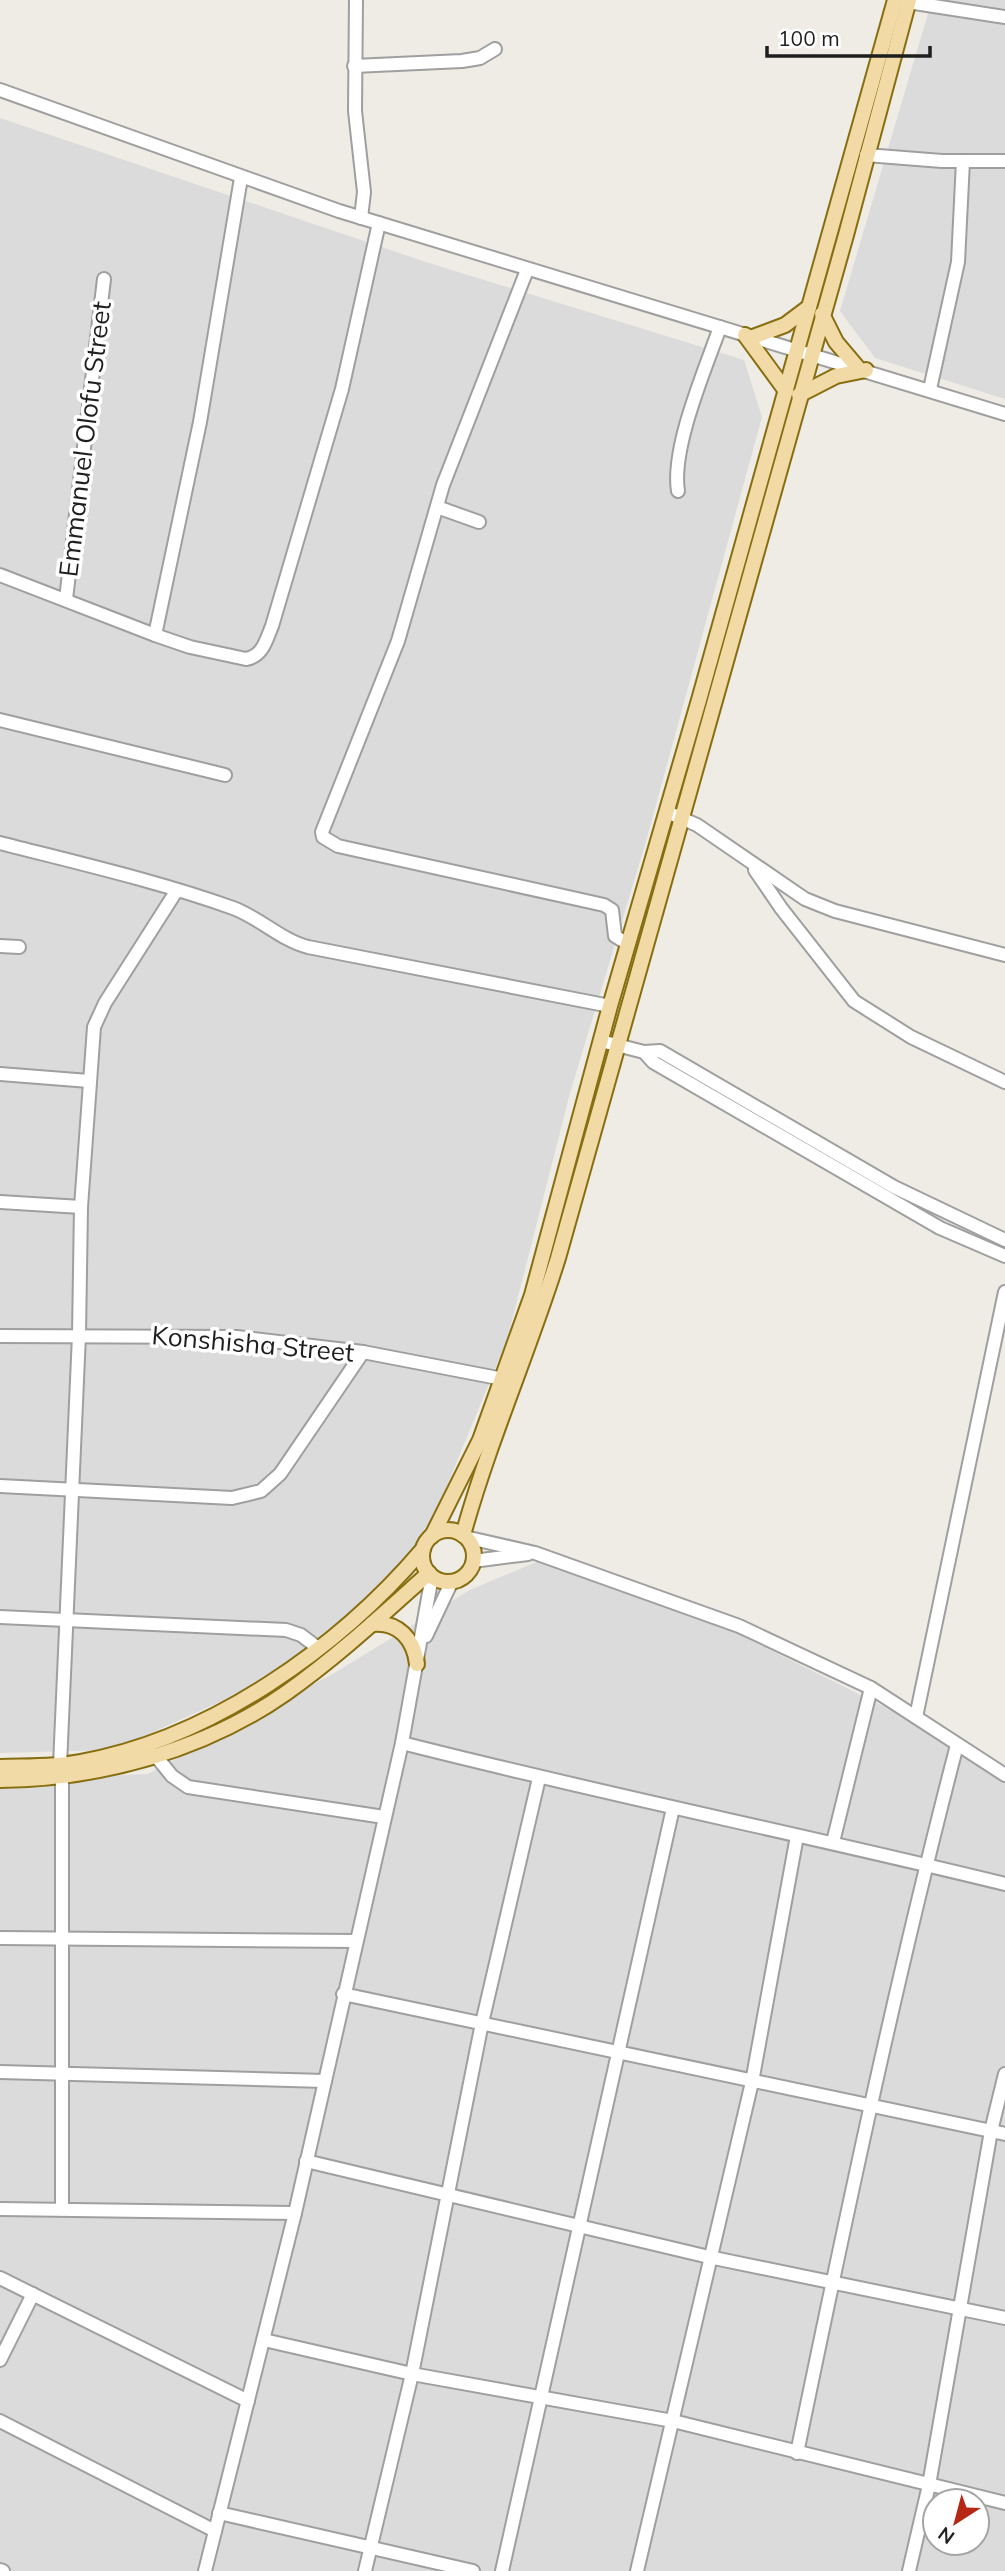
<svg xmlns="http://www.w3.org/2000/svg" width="1005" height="2571" font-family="Mulish,sans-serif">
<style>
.residential{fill:#dcdbdb;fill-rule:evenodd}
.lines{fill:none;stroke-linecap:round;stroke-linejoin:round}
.minor-casing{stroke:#9f9f9f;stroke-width:16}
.major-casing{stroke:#876e10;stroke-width:18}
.minor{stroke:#fff;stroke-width:12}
.major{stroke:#f2daa6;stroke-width:14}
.labels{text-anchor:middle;stroke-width:7;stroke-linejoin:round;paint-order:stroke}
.street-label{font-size:26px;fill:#1e1e1e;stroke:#fff}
</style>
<rect width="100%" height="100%" fill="#eeece5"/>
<!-- residential -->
<g class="residential">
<polygon points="932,0 1005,0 1005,399 875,358 840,311"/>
<polygon points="0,118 426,262 744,360 762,417 645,845 570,1093 507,1340 424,1541 341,1624 263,1682 114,1750 0,1753"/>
<path d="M541,1560L718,1624L913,1721L1005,1782V2571H0V1780L148,1774L336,1672L470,1590ZM935,2501H977V2543H935Z"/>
</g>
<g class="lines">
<!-- minor casing -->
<g class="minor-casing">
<g id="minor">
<polyline points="356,0 355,111 364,192 361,218"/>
<polyline points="908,2 1005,17"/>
<polyline points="354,66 462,61 480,58 495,49"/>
<polyline points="0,90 339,211 1005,414"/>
<polyline points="866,155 942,161 1005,161"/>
<polyline points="527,270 443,485 398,641 322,832 323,837 338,846 604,905 612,910 615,936 628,944"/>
<polyline points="930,389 958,262 963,161"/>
<path d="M678,491C671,448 705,370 720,327"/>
<polyline points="437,507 479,522"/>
<path d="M0,575L155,635L190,647L246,659C263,656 266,640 272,626L342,389L379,223"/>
<polyline points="66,599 104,279"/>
<polyline points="155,635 200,422 241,178"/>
<polyline points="0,720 225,775"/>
<polyline points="667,812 697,825 805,899 835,911 1005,955"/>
<path d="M0,843C78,863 157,881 233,908C260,918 281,940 308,947L610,1006"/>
<polyline points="755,870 781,908 854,1001 911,1037 1005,1082"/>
<polyline points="0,946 19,947"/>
<polyline points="601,1041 644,1052 660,1051 894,1187 1005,1240"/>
<polyline points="644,1052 653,1062 940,1228 1005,1256"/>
<polyline points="0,1074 89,1081"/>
<polyline points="0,1202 81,1207"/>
<polyline points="0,1336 237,1337 363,1352 503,1379"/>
<polyline points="0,1486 232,1498 261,1491 280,1474 363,1352"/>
<polyline points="465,1537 535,1553 739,1626 871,1688 1005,1775"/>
<polyline points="473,1561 528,1554"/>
<polyline points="0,1617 286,1630 301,1635 318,1648"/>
<polyline points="426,1636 452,1581"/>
<polyline points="916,1717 1005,1292"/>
<path d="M402,1743C602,1794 805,1835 1005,1884"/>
<polyline points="155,1755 172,1776 188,1787 384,1817"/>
<polyline points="60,1765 79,1335 81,1207 94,1027 105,1003 177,890"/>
<polyline points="62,1778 62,2209"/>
<polyline points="833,1842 871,1688"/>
<polyline points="0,1938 356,1941"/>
<polyline points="343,1994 1005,2134"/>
<polyline points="0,2072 325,2081"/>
<polyline points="306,2161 709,2257 1005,2318"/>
<polyline points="0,2209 295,2213"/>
<polyline points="0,2278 248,2401"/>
<polyline points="264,2340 412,2374 673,2421 1005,2503"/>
<polyline points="0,2360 33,2294"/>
<polyline points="0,2421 215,2531"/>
<path d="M797,2453C846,2216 896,1979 957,1745"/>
<polyline points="219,2513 473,2571"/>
<polyline points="0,2570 3,2571"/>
<polyline points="205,2571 295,2213 402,1743 432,1576"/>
<polyline points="365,2571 412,2374 482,2023 539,1778"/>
<polyline points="502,2571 673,1808"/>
<polyline points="637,2571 752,2082 797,1836"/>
<polyline points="909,2571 929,2485 991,2131 1005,2074"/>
</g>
</g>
<!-- major casing -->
<g class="major-casing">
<g id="major">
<polyline points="822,314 836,342 858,368"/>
<polyline points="745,335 786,391"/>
<polyline points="753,337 785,325 809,307"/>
<polyline points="799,395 836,376 866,370"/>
<circle cx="448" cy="1556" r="26"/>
<path d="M463,1535C489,1441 529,1351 558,1258L846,235L909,0"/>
<polyline points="432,1536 480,1440 532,1295 610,1006 699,700 895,0"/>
<path d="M372,1624C398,1621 414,1639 417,1664"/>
<path d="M0,1767C27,1766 54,1767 80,1762C210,1739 339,1648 423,1549"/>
<path d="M0,1780C100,1779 203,1751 286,1693C337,1657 383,1614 429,1573"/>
</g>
</g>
<!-- minor -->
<use href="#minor" class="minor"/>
<!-- major -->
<use href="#major" class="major"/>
</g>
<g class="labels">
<!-- street labels -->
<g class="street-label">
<text transform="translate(85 439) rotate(-83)" y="9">Emmanuel Olofu Street</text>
<text transform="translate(253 1344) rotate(5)" y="9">Konshisha Street</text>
</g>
</g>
<!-- north arrow -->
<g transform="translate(956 2522) rotate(216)"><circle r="33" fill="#ffffff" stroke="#a5a5a5" stroke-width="2"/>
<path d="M0-5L12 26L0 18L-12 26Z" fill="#b62815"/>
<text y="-10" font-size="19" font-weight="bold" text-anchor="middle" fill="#1e1e1e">N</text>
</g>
<!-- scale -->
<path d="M767 46v10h163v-10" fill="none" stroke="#1e1e1e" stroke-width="3.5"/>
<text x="778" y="46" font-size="21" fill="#1e1e1e" stroke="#ffffff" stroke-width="5" paint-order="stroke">100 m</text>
</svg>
